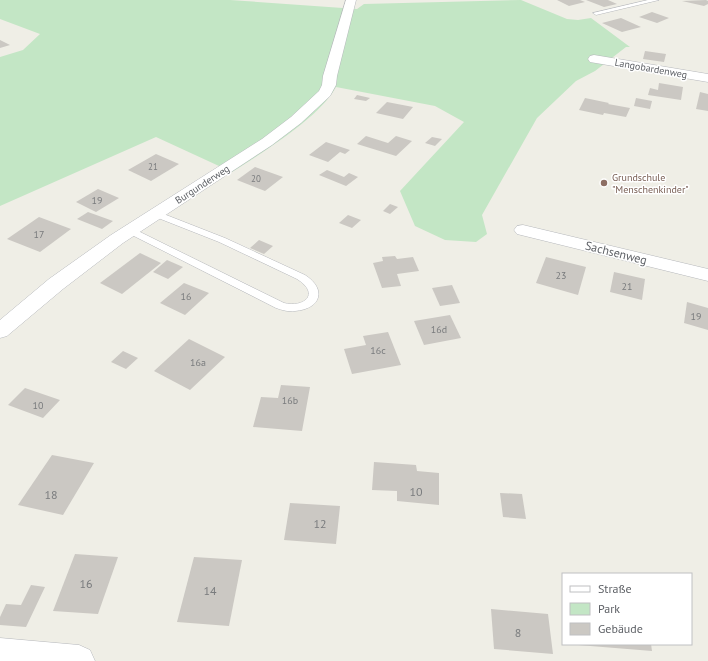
<svg xmlns="http://www.w3.org/2000/svg" width="708" height="661" font-family="'PT Sans',sans-serif">
<style>
.green{fill:#c3e6c5}
.building{fill:#cbc8c3}
.lines{fill:none;stroke-linecap:round;stroke-linejoin:round}
.lane-casing{stroke:#b6b8bc;stroke-width:1}
.street-casing{stroke:#b6b8bc;stroke-width:1}
.lane{fill:#fff;fill-rule:evenodd}
.street{fill:#fff;fill-rule:evenodd}
.education-dot{fill:#8d6e63;stroke:#fff;stroke-width:1.5}
.labels{text-anchor:middle;stroke-width:3;stroke-linejoin:round;paint-order:stroke}
.far-number-label{font-size:9px;fill:#797b7d}
.far-street-label{font-size:10px;fill:#5e6166;stroke:#fff}
.far-education-label{font-size:10px;fill:#785e54;stroke:#fff;text-anchor:start}
.number-label{font-size:10px;fill:#797b7d}
.street-label{font-size:12px;fill:#5e6166;stroke:#fff}
.near-number-label{font-size:12px;fill:#797b7d}
</style>
<rect width="100%" height="100%" fill="#efeee6"/>
<!-- green -->
<path class="green" d="M0,0H230L357,9L364,4L521,0L567,19L578,20L591,18L630,47H626L595,71L576,81L537,118L482,215L487,234L476,242L445,240L415,226L400,191L464,122L435,106L336,87C320,117 262,153 232,172L156,137L0,206V57L23,50L40,34L0,19Z"/>
<!-- building -->
<g class="building">
<polygon points="557,0 580,0 585,2 569,6"/>
<polygon points="586,0 608,0 617,4 604,7"/>
<polygon points="706,0 708,1 708,4 704,6 682,1"/>
<polygon points="652,12 669,18 657,23 639,17"/>
<polygon points="621,18 641,27 622,32 602,23"/>
<polygon points="0,40 10,45 0,48"/>
<polygon points="645,51 666,54 664,62 643,59"/>
<polygon points="659,83 683,87 681,100 648,95 650,88 658,90"/>
<polygon points="700,92 708,94 708,111 696,109"/>
<polygon points="357,95 370,98 366,101 354,99"/>
<polygon points="585,98 609,103 608,104 630,108 626,117 604,113 603,115 579,110"/>
<polygon points="636,98 652,101 650,109 634,106"/>
<polygon points="387,102 413,107 403,119 376,113"/>
<polygon points="366,136 388,143 396,136 412,141 396,156 357,144"/>
<polygon points="432,137 442,139 435,146 425,143"/>
<polygon points="326,142 350,150 345,154 340,152 328,162 309,155"/>
<polygon points="156,154 179,164 151,181 128,170"/>
<polygon points="255,167 283,177 265,191 237,180"/>
<polygon points="327,170 344,177 349,173 358,177 346,186 319,175"/>
<polygon points="98,189 119,198 96,212 76,202"/>
<polygon points="390,204 398,207 390,214 383,211"/>
<polygon points="88,212 113,221 102,229 77,219"/>
<polygon points="348,215 361,220 352,228 339,223"/>
<polygon points="39,217 71,229 40,252 7,239"/>
<polygon points="259,240 273,246 264,254 250,248"/>
<polygon points="140,253 161,263 122,294 100,283"/>
<polygon points="395,256 397,259 413,257 419,271 397,274 401,286 382,288 373,263 383,261 382,257"/>
<polygon points="546,257 586,267 578,295 536,283"/>
<polygon points="167,260 183,267 168,279 153,272"/>
<polygon points="614,272 645,279 642,300 610,292"/>
<polygon points="184,283 209,293 185,315 160,303"/>
<polygon points="452,285 460,303 440,306 432,288"/>
<polygon points="687,302 708,308 708,330 684,323"/>
<polygon points="450,315 461,338 424,345 414,321"/>
<polygon points="388,332 401,365 352,374 344,349 366,345 363,336"/>
<polygon points="189,339 225,357 190,390 154,371"/>
<polygon points="123,351 138,358 126,369 111,362"/>
<polygon points="281,385 310,387 302,431 253,427 261,397 278,398"/>
<polygon points="25,388 60,400 43,418 8,405"/>
<polygon points="52,455 94,463 63,515 18,505"/>
<polygon points="374,462 416,465 417,471 439,473 439,505 397,501 397,491 372,490"/>
<polygon points="500,493 522,494 526,519 503,517"/>
<polygon points="290,503 340,506 336,544 284,540"/>
<polygon points="75,554 118,557 98,614 53,611"/>
<polygon points="194,557 242,560 229,626 177,622"/>
<polygon points="31,585 45,587 26,627 0,625 0,617 6,604 21,605"/>
<polygon points="491,609 548,614 553,654 494,649"/>
<polygon points="578,644 651,644 652,651 578,645"/>
</g>
<g class="lines">
<!-- lane casing -->
<g class="lane-casing">
<g id="lane">
<polygon points="648,0 659,0 596,15 593,13"/>
<path d="M156,211L225,238L305,275C327,289 321,309 295,311C288,312 282,310 276,308L128,233L126,231L128,229H134L284,303C304,308 321,294 297,279L219,242L153,216L151,214Z"/>
</g>
</g>
<!-- street casing -->
<g class="street-casing">
<g id="street">
<polygon points="346,0 356,0 337,76 336,85 330,96 301,123 272,145 123,243 63,289 7,336 0,338 0,320 49,279 111,235 262,139 291,117 319,91 322,85 323,76"/>
<polygon points="594,55 708,74 708,82 590,62 588,59 590,56"/>
<polygon points="523,225 708,269 708,281 517,234 514,230 517,226"/>
<polygon points="0,638 79,645 90,650 95,661 0,661"/>
</g>
</g>
<!-- lane -->
<use href="#lane" class="lane"/>
<!-- street -->
<use href="#street" class="street"/>
</g>
<!-- markers -->
<circle class="education-dot" cx="604" cy="183" r="4"/>
<g class="labels">
<!-- far-number labels -->
<g class="far-number-label">
<text x="153" y="170">21</text>
<text x="256" y="182">20</text>
</g>
<!-- far-street labels -->
<g class="far-street-label">
<text transform="translate(651 68) rotate(10)" y="4">Langobardenweg</text>
<text transform="translate(202 184) rotate(-33)" y="4">Burgunderweg</text>
</g>
<!-- far-education labels -->
<g class="far-education-label">
<text x="612" y="181">Grundschule<tspan x="612" dy="12">"Menschenkinder"</tspan></text>
</g>
<!-- number labels -->
<g class="number-label">
<text x="97" y="204">19</text>
<text x="39" y="238">17</text>
<text x="561" y="279">23</text>
<text x="627" y="290">21</text>
<text x="186" y="300">16</text>
<text x="696" y="320">19</text>
<text x="439" y="333">16d</text>
<text x="378" y="354">16c</text>
<text x="198" y="366">16a</text>
<text x="290" y="404">16b</text>
<text x="38" y="409">10</text>
</g>
<!-- street labels -->
<g class="street-label">
<text transform="translate(616 253) rotate(14)" y="4">Sachsenweg</text>
</g>
<!-- near-number labels -->
<g class="near-number-label">
<text x="416" y="496">10</text>
<text x="51" y="499">18</text>
<text x="320" y="528">12</text>
<text x="86" y="588">16</text>
<text x="210" y="595">14</text>
<text x="518" y="637">8</text>
</g>
</g>
<!-- legend -->
<rect x="562" y="573" width="130" height="72" fill="#ffffff" stroke="#bfc0c2"/>
<rect x="570" y="586" width="20" height="6" fill="#ffffff" stroke="#bfc0c2"/>
<text x="598" y="593" font-size="12" fill="#5e6166">Straße</text>
<rect x="570" y="603" width="20" height="12" fill="#c3e6c5" stroke="#bfc0c2"/>
<text x="598" y="613" font-size="12" fill="#5e6166">Park</text>
<rect x="570" y="623" width="20" height="12" fill="#cbc8c3" stroke="#bfc0c2"/>
<text x="598" y="633" font-size="12" fill="#5e6166">Gebäude</text>
</svg>
